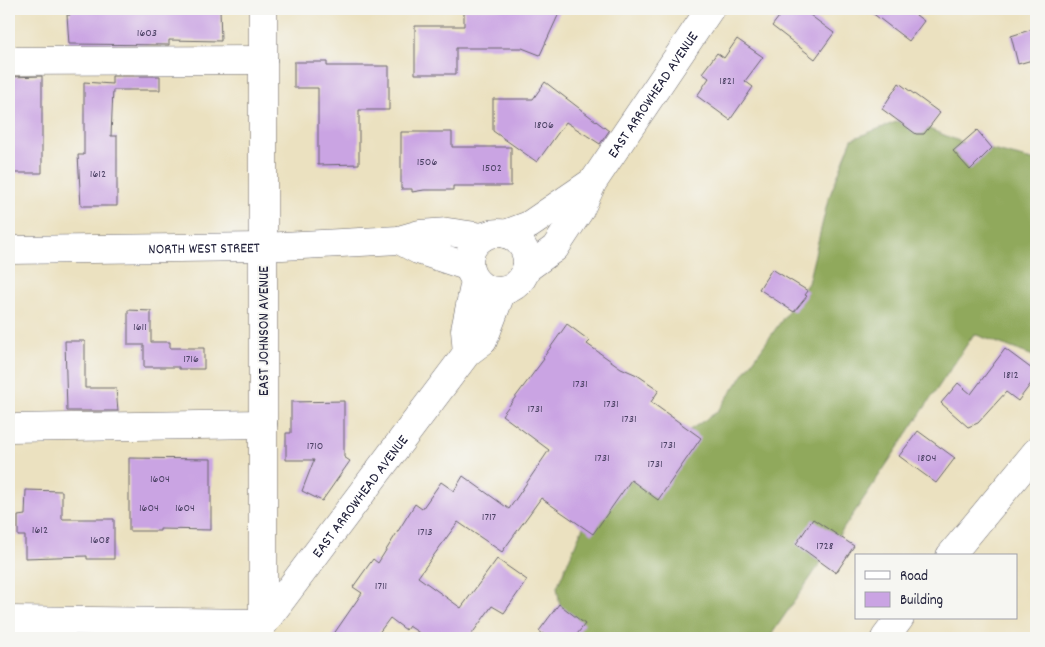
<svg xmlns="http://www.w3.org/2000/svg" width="1045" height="647" font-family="Dekko,sans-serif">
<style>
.forest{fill:#90a95b;stroke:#59664b}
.building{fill:#caa4e3}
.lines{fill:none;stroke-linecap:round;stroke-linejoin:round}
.minor-casing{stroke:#68656a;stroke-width:29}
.minor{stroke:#fff;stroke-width:28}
.labels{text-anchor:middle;stroke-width:4;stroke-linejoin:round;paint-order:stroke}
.number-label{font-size:12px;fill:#4c4265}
.street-label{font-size:15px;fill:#22223b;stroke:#f6f6f2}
</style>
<rect width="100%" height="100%" fill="#f6f6f2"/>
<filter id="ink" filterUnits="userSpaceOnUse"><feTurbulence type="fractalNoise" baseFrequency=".02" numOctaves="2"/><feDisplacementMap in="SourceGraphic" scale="10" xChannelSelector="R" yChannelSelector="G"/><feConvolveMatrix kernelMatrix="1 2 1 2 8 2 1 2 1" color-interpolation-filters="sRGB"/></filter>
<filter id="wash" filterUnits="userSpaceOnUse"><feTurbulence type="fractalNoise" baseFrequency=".0096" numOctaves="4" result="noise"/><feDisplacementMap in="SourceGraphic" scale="20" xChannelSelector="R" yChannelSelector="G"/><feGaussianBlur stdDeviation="1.12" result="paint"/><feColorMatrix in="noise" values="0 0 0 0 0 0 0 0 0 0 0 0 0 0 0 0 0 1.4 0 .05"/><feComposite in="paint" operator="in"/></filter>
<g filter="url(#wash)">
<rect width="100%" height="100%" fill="#ebe1c0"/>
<!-- forest -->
<polygon class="forest" points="904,119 964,143 1036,161 1036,357 974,334 811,577 769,638 565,638 557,587 589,513 647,458 717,412 808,283 828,200 852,139"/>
<g id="blocks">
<!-- building -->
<g class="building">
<polygon points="70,9 220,9 221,41 169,40 169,45 69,44 67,15 70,15"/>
<polygon points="464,9 561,9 540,55 522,48 456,48 456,74 415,74 415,26 464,26"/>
<polygon points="785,9 802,9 834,33 815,59 772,26"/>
<polygon points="867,9 908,9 924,21 909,41"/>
<polygon points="1036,28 1036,59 1018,64 1011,36"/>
<polygon points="737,39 763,57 745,81 753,87 730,120 697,96 709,78 702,73 717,53 724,58"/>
<polygon points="294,62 327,62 327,66 389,66 389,110 359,110 359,164 318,165 318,88 294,88"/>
<polygon points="42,76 42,173 9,173 9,77"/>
<polygon points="112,76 160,76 160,90 113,90 111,136 117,136 117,206 81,206 78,155 84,155 84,82 112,84"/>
<polygon points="545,82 609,131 600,144 566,122 537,162 493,131 493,99 533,99"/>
<polygon points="899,83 940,113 924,134 916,134 882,109"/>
<polygon points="977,130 992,148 970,170 953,151"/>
<polygon points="401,132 452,132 452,147 511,147 511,186 453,186 453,190 424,190 412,192 412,189 401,189"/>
<polygon points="772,269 808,291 805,295 807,296 794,312 759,289"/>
<polygon points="128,310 151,311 151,342 170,342 170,348 204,348 204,369 179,369 179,367 144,367 144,345 128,345"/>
<polygon points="567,324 590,341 587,344 621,368 637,375 659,390 651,402 701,438 658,500 631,480 593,534 541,498 502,552 458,522 418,577 461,608 497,559 527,580 504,613 492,606 469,638 427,638 409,626 406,630 390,618 375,638 331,638 362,593 353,587 373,559 378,563 415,504 422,509 441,482 454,491 463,476 509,509 549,450 502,415 544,359 543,358"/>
<polygon points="65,341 85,341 85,388 116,388 118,411 67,411"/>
<polygon points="1005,349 1036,372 1036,377 1018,401 1006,392 978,423 968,427 941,403 958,383 971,394"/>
<polygon points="344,401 344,457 350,461 322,501 302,491 314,460 286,460 286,433 291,433 291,402"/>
<polygon points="918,431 955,458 936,483 899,456"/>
<polygon points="129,458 211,459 211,530 160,529 160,531 129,531"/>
<polygon points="26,490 62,491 62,519 114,519 114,559 87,559 87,556 25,558 25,536 18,536 18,516 25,515"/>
<polygon points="813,519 854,546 836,573 796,544"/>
<polygon points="559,604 585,624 574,638 549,638 539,631"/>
</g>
</g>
</g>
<g filter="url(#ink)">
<use href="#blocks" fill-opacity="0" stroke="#68656a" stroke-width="1"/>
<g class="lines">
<!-- minor casing -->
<g class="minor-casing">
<g id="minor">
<polyline points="263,9 263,623"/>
<polyline points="9,61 263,60"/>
<circle cx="498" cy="262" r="29"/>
<polyline points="505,234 529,225 592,182"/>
<polyline points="399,240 418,250 469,267"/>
<path id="s1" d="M9,250L263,247L399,240L420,234L448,232L483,237"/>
<path id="s2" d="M526,269L555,248L580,210L593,182L710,9"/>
<polyline points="467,353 465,330 475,281"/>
<polyline points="9,428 263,424"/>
<polyline points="950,556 1036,452"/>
<polyline points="9,620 263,623"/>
<path id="s3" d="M261,627L467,353L483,341L502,291"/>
<polyline points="885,638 900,618"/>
</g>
</g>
<!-- minor -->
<use href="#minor" class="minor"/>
</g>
</g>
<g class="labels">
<!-- number labels -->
<g class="number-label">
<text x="147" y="36">1603</text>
<text x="727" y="84">1821</text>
<text x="544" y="128">1806</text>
<text x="427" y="165">1506</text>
<text x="492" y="171">1502</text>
<text x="98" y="177">1612</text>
<text x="140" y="330">1611</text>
<text x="191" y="362">1716</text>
<text x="1011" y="378">1812</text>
<text x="580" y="387">1731</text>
<text x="611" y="407">1731</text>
<text x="535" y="412">1731</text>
<text x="629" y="422">1731</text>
<text x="668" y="448">1731</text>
<text x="315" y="449">1710</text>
<text x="602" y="461">1731</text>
<text x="927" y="461">1804</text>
<text x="655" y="467">1731</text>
<text x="160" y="482">1604</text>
<text x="149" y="511">1604</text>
<text x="185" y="511">1604</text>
<text x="489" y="520">1717</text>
<text x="40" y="533">1612</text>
<text x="425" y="535">1713</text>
<text x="100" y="543">1608</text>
<text x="825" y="549">1728</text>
<text x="381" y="589">1711</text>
</g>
<!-- street labels -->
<g class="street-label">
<text dy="5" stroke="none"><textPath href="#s2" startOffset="218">EAST ARROWHEAD AVENUE</textPath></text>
<text dy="5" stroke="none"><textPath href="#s1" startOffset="195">NORTH WEST STREET</textPath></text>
<text transform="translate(263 331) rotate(-90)" y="5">EAST JOHNSON AVENUE</text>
<text dy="5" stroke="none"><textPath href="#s3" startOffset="164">EAST ARROWHEAD AVENUE</textPath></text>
</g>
</g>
<!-- margin -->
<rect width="1045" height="647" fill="none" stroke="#f6f6f2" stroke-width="30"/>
<!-- legend -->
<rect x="855" y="554" width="162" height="65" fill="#f6f6f2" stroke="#a1a1a9"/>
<rect x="865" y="571" width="25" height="8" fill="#ffffff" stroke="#a1a1a9"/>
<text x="900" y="580" font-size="15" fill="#22223b">Road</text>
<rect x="865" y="592" width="25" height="15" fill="#caa4e3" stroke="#a1a1a9"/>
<text x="900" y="604" font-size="15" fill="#22223b">Building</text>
</svg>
